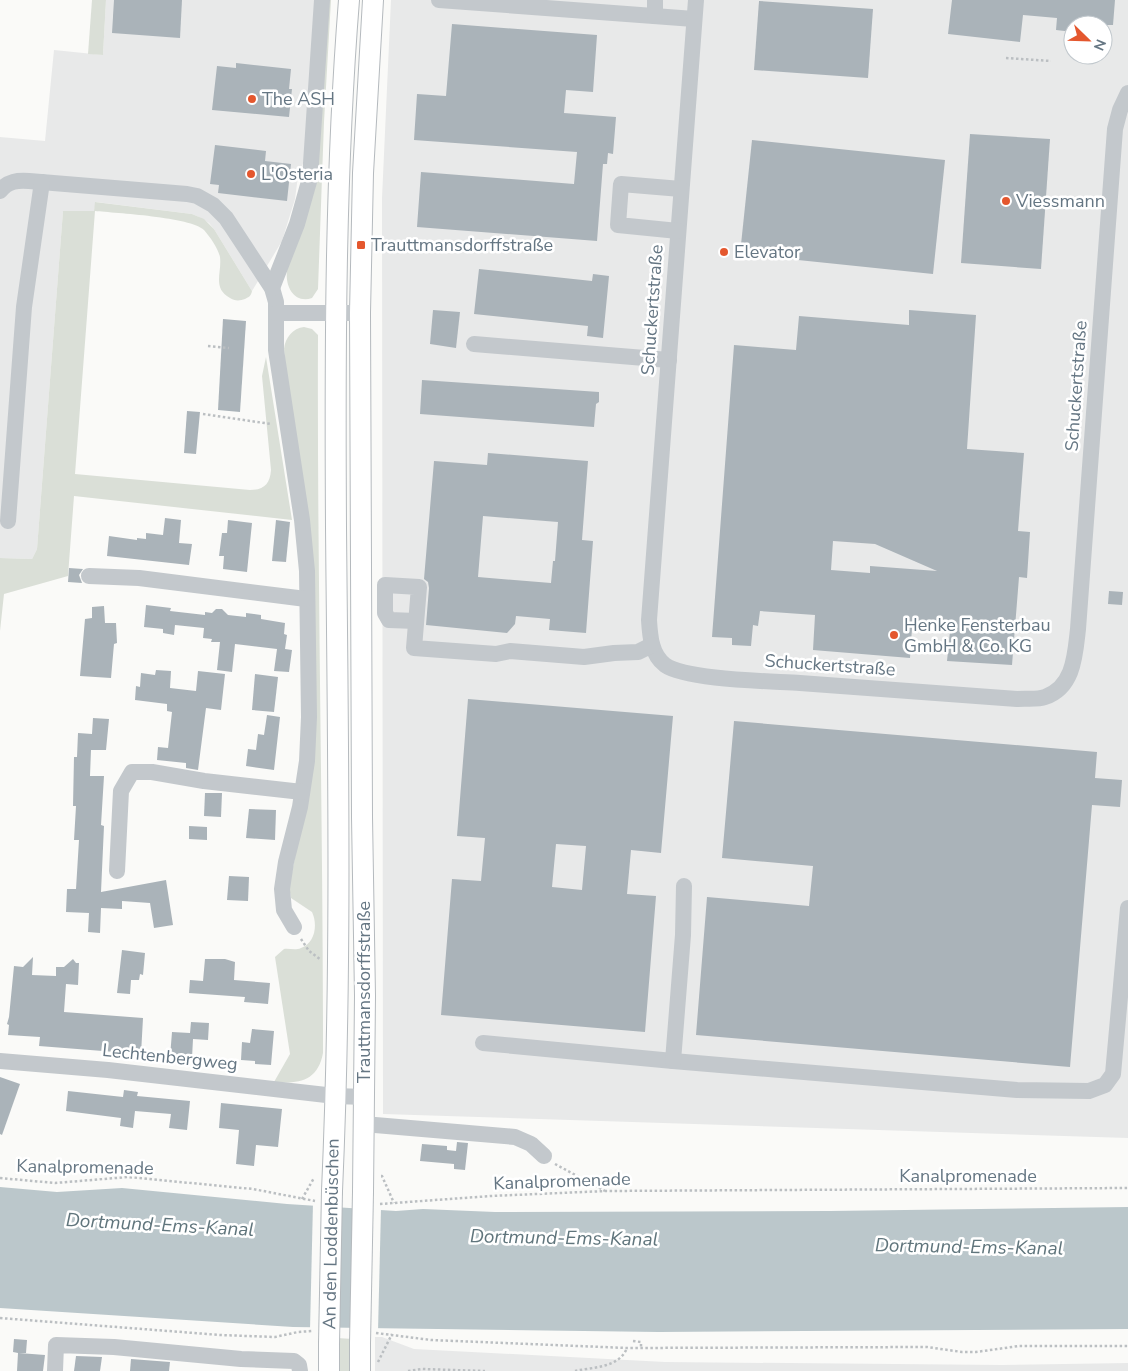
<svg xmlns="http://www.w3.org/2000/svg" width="1128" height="1371" font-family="'Nunito Sans',sans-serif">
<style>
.built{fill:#e8e9e9;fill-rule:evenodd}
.green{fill:#dadfd7}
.water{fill:#bbc7cb}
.pier{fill:#fafaf8}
.building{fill:#aab3b9;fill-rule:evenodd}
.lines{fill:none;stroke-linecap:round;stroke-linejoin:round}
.major-casing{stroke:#b5babe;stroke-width:22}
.path{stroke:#bbbfc2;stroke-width:2.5;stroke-dasharray:2.5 2.5;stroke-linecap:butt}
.minor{stroke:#c3c8cc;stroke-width:16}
.major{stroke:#fff;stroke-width:20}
.major-bridge-casing{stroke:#b5babe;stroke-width:22;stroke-linecap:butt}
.major-bridge{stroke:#fff;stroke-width:20}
.poi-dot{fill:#e4572e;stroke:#fff;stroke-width:2}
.labels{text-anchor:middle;stroke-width:5;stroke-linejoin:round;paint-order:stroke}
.poi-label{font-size:18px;fill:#657683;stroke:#fff;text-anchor:start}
.street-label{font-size:18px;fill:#657683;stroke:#fff}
.water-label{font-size:19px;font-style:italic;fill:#60757c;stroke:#fff}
</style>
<rect width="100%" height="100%" fill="#fafaf8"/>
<!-- built -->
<g class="built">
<polygon points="106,0 316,0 305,158 298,176 295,199 282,241 252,291 214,229 209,223 199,217 192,214 96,202 94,211 63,211 37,549 32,559 0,558 0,137 45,141 54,50 103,55"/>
<path d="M391,0H1128V1138L383,1114L382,198ZM1073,25H1103V55H1073Z"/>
<polygon points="375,1337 382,1337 414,1349 665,1362 1002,1365 1128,1363 1128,1371 375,1371"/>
</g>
<!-- green -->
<g class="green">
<polygon points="92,0 106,0 103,55 88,54"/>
<path d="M328,0H331L324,122L318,289L312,298C294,304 285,286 287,271C288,262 294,252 297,244Z"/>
<path d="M95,202L192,214L204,219L214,229L252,291C251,296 249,297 245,299C240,301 234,301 230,298C212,288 222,273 220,257C218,248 210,237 204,230C191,217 115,213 95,211L75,474L250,490C264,490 270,484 271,470L262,376L266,357L292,520L74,496L68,576L4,594L0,631V558L32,559L37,549L63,211H94Z"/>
<path d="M304,327L312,329L318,335C317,574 323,814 323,1053C318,1081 299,1084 274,1082L290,1054L275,957L284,949C289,948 295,951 301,948C315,943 318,925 312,912L291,898L289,887L314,762L284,349C285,338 293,328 304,327Z"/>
<polygon points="337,1338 353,1339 353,1371 337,1371"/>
</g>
<!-- water -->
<polygon class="water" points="0,1187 57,1192 122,1188 287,1204 396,1211 423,1209 495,1212 830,1211 1128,1207 1128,1329 659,1332 293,1327 0,1308"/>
<!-- pier -->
<g class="pier">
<polygon points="313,1203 342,1205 339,1330 310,1330"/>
<polygon points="353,1206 381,1208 378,1331 350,1330"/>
</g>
<!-- building -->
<g class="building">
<polygon points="114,0 182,0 180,38 112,33"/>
<polygon points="952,0 1115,0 1113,25 1073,25 1073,32 1056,30 1057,18 1023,15 1020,42 948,34"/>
<polygon points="759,1 873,9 868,78 754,70"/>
<polygon points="452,24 597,35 593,92 566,90 564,113 616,117 613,154 608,153 607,164 603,164 597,241 417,227 421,172 574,184 577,152 414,140 417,94 446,96"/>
<polygon points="236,63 291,69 289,89 292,89 289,117 212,110 217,66 236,68"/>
<polygon points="970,134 1050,139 1041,269 961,263"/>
<polygon points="752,140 945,160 933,274 740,254"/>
<polygon points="215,145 266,151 265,161 291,164 287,201 218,193 219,185 210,184"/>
<polygon points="479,269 592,281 593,274 609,276 603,338 587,336 588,326 474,314"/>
<polygon points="433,310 460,312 456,348 430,344"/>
<path d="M909,310L976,315L967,449L1024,453L1018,531L1030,532L1027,578L1019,577L1012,665L947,661L950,631L912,628L910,658L813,650L815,615L760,611L758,626L753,625L751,646L732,645V638L712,637L734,345L796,350L799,316L909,325ZM833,541L875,544L937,571L870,566V573L831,570Z"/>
<polygon points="223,319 246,321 240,412 218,410"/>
<polygon points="422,380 599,392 599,402 596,404 594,427 420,414"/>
<polygon points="187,411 200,412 196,454 184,453"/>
<path d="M488,453L588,461L582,540L593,541L586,633L549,630L550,619L516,616L515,624L507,633L426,625L429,588L428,582L424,579L434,461L487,465ZM483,516L558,522L555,561H553L551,583L478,577Z"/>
<polygon points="165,518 181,520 179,543 192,544 189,565 107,556 109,536 137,540 137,538 146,539 146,533 163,535"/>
<polygon points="228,520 252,523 247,572 223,569 224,556 219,556 222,533 227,533"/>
<polygon points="276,520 290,522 286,562 272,561"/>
<polygon points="69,568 83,569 79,575 82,583 68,582"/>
<polygon points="1109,591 1123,592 1122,605 1108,604"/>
<polygon points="146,605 171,608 170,611 205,615 205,612 212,613 216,609 222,609 228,615 246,617 246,613 261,615 261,619 285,623 284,634 287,635 285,649 292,650 289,672 274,671 277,649 235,644 232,672 217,670 220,642 211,642 212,639 203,638 204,628 175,625 174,635 163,633 163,629 144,627"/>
<polygon points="104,606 105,623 116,623 117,643 114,644 111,678 80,676 85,619 92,618 92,607"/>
<polygon points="156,670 171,671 170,688 196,691 198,671 225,674 221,710 206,708 198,770 186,768 186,763 157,760 158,747 168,748 172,712 167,711 167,704 135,700 136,686 140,687 141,673 155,675"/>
<polygon points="255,674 278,677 274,712 252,710"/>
<path d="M468,699L673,716L661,853L631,850L627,894L656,896L645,1032L441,1015L452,879L481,881L485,838L457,836ZM556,844L586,846L582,890L552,887Z"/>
<polygon points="267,715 280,717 274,770 246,766 248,749 256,750 258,734 264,735"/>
<polygon points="93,718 109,719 106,750 91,750 90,776 104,776 101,825 104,826 101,892 166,880 173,925 154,928 150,903 122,901 122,909 101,908 100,933 88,932 89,913 66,912 67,889 76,889 79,840 74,840 76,806 73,806 74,757 77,757 78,733 92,734"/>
<polygon points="734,721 1097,752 1095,778 1122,780 1120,807 1092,805 1070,1067 696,1035 707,897 809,906 813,866 722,858"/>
<polygon points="205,793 222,793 221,817 204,816"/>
<polygon points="249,809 276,810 275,840 246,838"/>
<polygon points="189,826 207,827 207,840 189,839"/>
<polygon points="229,876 249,877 248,901 227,900"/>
<polygon points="122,950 145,953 143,975 140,974 139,980 131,980 130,994 117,993"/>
<polygon points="33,957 32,975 56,976 56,967 64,967 73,959 76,963 79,963 78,985 66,984 64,1012 143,1018 141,1054 39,1046 40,1037 8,1035 9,1025 7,1024 9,1017 14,966 23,967"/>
<polygon points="205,959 225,959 235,962 234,980 270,983 268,1004 244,1002 245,997 189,993 190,980 203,981"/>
<polygon points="191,1022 209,1023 208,1040 193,1039 192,1058 170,1057 172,1032 190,1033"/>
<polygon points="252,1029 274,1031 271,1065 255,1064 255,1061 241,1060 242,1042 250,1043"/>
<polygon points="0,1077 20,1084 2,1135 0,1134"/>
<polygon points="124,1090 138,1092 137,1096 190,1101 187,1130 169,1128 171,1114 135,1111 133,1128 120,1126 121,1118 66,1111 68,1091 123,1097"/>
<polygon points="221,1103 282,1109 278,1147 256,1145 254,1166 236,1164 239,1130 219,1128"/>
<polygon points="457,1142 468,1143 465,1170 454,1169 454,1164 420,1161 422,1144 447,1146 447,1150 456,1151"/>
<polygon points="14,1339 27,1340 26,1353 19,1353 45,1355 43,1371 17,1371 18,1353 13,1352"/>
<polygon points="76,1356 102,1357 100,1371 74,1371"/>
<polygon points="131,1359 170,1362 169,1371 130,1371"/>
</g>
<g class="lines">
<!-- major casing -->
<g class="major-casing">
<g id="major">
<path d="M332,1191C342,970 338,748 336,527C335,351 335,175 349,0"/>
<polyline points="363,1192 365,996 362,817 360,313 363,173 373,0"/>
<polyline points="329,1344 329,1371"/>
<polyline points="360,1371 360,1343"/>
</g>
</g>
<!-- path -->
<g class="path">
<polyline points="1006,58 1051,61"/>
<polyline points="208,346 229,348"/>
<polyline points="203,414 271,424"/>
<polyline points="301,939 309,951 321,960"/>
<polyline points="555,1164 605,1191"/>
<polyline points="381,1176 382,1176 394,1203"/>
<polyline points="0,1178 55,1183 128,1177 253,1189 315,1201"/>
<polyline points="302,1199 314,1178"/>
<polyline points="380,1204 491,1196 606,1191 1128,1188"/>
<polyline points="0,1318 220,1335 275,1337 298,1332 313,1331"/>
<polyline points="376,1333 431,1340 627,1348 927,1347 962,1352 976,1352 1019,1346 1128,1346"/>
<polyline points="633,1341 641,1342 641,1348"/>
<polyline points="378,1362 392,1334"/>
<polyline points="408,1371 422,1369 485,1371"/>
<path d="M575,1371C593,1367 619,1368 627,1348"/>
</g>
<!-- minor -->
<g class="minor">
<polyline points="439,0 694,19"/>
<path d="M696,0L649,620C650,636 651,654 665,665C686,680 771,681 800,683C872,688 944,694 1017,699C1025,698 1037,700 1045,697C1074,687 1075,655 1078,629L1115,129L1120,110L1128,93"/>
<polyline points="655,16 655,0"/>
<path d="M0,191C8,181 18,180 29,181L187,194L197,196L213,205L226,218L272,288L276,302V350L302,520L307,571L309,717L307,761L300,807L286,862L282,889L284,910L294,927"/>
<polyline points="678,231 618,225 621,184 681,189"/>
<polyline points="272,288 297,224 310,178 322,0"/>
<polyline points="277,313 360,313"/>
<polyline points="474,344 669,360"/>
<polyline points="8,521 24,307 42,182"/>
<polyline points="89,576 139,578 306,599"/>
<polyline points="416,621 389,620 385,613 385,585 419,587 414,648 496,654 510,651 584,657 614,653 638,652 652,645"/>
<polyline points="117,871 121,791 132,772 152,772 204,781 302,792"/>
<polyline points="483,1043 673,1061 1017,1090 1089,1091 1105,1085 1113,1074 1128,908"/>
<polyline points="0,1061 108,1070 335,1096 365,1097"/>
<polyline points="673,1061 683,935 684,886"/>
<polyline points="375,1125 515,1137 531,1144 544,1156"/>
<polyline points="55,1371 56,1345 114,1347 241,1359 294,1361 299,1365 300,1371"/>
</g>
<!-- major -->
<use href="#major" class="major"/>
<!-- major-bridge casing -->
<g class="major-bridge-casing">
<g id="major-bridge">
<polyline points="360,1343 363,1192"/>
<polyline points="329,1344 332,1191"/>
</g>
</g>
<!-- major-bridge -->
<use href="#major-bridge" class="major-bridge"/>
</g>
<!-- markers -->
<g class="poi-dot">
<circle cx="252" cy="99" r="5"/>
<circle cx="251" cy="174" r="5"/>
<circle cx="1006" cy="201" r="5"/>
<rect x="356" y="240" width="10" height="10" rx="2.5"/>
<circle cx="724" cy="252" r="5"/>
<circle cx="894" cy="635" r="5"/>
</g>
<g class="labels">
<!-- poi labels -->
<g class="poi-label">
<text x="262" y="105">The ASH</text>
<text x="261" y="180">L'Osteria</text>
<text x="1016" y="207">Viessmann</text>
<text x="371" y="251">Trauttmansdorffstraße</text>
<text x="734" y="258">Elevator</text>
<text x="904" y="631">Henke Fensterbau<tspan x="904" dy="21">GmbH &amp; Co. KG</tspan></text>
</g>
<!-- street labels -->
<g class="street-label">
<text transform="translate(652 310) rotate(-86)" y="6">Schuckertstraße</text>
<text transform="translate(1076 386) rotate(-86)" y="6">Schuckertstraße</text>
<text transform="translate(830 665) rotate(4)" y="6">Schuckertstraße</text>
<text transform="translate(364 992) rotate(-90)" y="6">Trauttmansdorffstraße</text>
<text transform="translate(170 1057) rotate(6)" y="6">Lechtenbergweg</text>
<text transform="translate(85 1167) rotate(1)" y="6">Kanalpromenade</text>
<text x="968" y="1182">Kanalpromenade</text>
<text transform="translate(562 1181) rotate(-2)" y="6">Kanalpromenade</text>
<text transform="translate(331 1234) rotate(-89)" y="6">An den Loddenbüschen</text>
</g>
<!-- water labels -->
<g class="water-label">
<text transform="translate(160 1224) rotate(3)" y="7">Dortmund-Ems-Kanal</text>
<text transform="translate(564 1237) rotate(1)" y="7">Dortmund-Ems-Kanal</text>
<text transform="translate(969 1246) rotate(1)" y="7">Dortmund-Ems-Kanal</text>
</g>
</g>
<!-- north arrow -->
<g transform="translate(1088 40) rotate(113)"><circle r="24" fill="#ffffff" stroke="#c1c8cd"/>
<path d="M0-4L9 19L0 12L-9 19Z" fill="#e4572e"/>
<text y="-8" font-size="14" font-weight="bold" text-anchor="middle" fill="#657683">N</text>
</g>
</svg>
